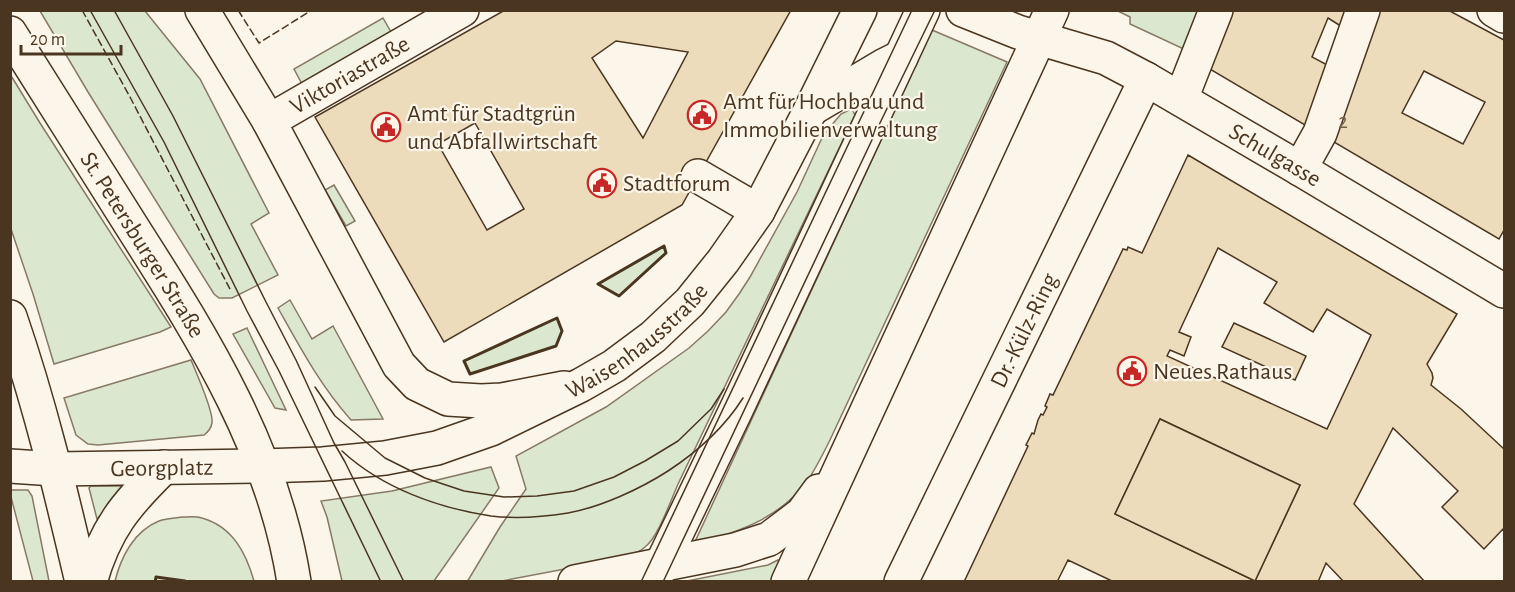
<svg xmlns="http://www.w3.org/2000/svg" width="1515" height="592" font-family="'Alegreya Sans',sans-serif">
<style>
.green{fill:#dce7d0;stroke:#887966;stroke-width:1.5}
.building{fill:#ecdcbc;stroke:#4a3520;stroke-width:1.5;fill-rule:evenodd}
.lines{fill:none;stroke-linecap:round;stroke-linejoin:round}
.minor-casing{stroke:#4a3520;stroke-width:36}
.major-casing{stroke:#4a3520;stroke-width:36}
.minor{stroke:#fbf6e9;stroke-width:33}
.major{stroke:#fbf6e9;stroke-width:33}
.tram{stroke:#4a3520;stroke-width:1.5}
.fence{stroke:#4a3520;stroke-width:1.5;stroke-dasharray:8 3;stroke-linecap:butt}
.wall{stroke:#4a3520;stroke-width:3}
.labels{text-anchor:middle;stroke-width:4.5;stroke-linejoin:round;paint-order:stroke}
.number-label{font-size:21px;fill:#725f47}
.street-label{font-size:24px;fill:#4a3520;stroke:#fbf6e9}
.poi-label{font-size:24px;fill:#4a3520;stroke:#fbf6e9;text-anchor:start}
</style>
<rect width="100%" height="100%" fill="#fbf6e9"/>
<!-- green -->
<g class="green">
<polygon points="40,11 145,11 200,79 269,213 251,224 278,275 232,298 219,298 214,294 88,92"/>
<polygon points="1118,11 1204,11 1188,51 1130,24 1130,17"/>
<polygon points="383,18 391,32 302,84 294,69"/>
<path d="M932,30L1007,62L829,442C822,456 815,470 806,483C777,520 736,532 693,546Z"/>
<polygon points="10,74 40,123 171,327 160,332 54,364 33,294 11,229"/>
<path d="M852,109L855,115L679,482C671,499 659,536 645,547C639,553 631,555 623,558L502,581L467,582L500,527L526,489L516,456L606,407L689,348L708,331L726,312L739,294L750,277L797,192L821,140L830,127L841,114L849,110Z"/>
<polygon points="334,185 355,221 346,226 325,190"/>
<polygon points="664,246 666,253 619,296 598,284"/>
<path d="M290,300L312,339L333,326L383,419L351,420C320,385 301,349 278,308Z"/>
<polygon points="557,318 562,331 556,346 470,374 464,361"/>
<polygon points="247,328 286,410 275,408 233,334"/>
<path d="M191,360C196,372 214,412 212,423C211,429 208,432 204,435L98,445L88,444L76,435L64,398Z"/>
<polygon points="491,467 499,488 434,581 342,581 327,517 321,501 392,491"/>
<polygon points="91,486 127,486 97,519 89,488"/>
<polygon points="10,490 28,490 32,496 49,581 33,581 11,497"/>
<path d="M183,517C189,517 196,516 202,518C233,527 246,553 254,581H115C121,557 134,531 159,521C166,518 175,518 183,517Z"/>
<polygon points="778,560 782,563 776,581 682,582 768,565"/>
</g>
<!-- building -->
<g class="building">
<path d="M505,10H791L682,205L444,342L315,117ZM616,41L688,52L643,138L592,58ZM475,123L524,209L487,230L438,144Z"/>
<path d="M1230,10H1448L1504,40V230L1499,239L1208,68ZM1328,18L1360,38L1342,73L1312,57ZM1424,71L1485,102L1463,144L1402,113Z"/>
<path d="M1188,155L1457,314L1427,364L1432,373L1433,378L1431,385L1461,409L1504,449V530L1503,529L1484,549L1442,507L1458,491L1393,428L1354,504L1425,582H1344L1326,563L1318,582H1114L1068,560L1057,582H964L1028,446L1026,445L1032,433L1034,434L1038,420L1041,414L1043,415L1047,407L1045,406L1050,394L1053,395L1123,249L1127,250L1128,247L1142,253ZM1218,248L1277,282L1264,303L1313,332L1327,309L1371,335L1327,429L1167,356L1170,350L1184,356L1191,337L1179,332ZM1160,419L1300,485L1255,581L1115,514Z"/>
<polygon points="1234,323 1306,356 1295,380 1222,347"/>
<polygon points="1160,419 1300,485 1255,581 1115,514"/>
</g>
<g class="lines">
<!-- minor casing -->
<g class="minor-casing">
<g id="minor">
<polyline points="202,10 269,121 399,365 417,384 448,399 481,401 502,400 564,388"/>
<path id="s1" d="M963,10L1018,32L1106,58L1146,79L1300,169L1504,291"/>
<polyline points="1494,10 1504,16"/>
<polyline points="1181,99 1216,10"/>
<polyline points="811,109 885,65 901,57"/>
<path id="s2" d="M269,121L462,10"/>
<polyline points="1300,169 1320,133 1363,10"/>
<polyline points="698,176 758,211"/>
<polyline points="653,582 736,410 923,10"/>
<path id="s3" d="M901,582L1146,79"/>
</g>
</g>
<!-- major casing -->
<g class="major-casing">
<g id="major">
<path id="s4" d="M10,33C52,100 94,166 136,233C205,341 274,452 294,582"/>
<path d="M10,317C40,404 61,492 82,582"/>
<path id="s5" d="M10,466L55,469L262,466L323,464L385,458L437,448L491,429L581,385L614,366L653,337L690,302L723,261L758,211L811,109L860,10"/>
<path d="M90,582C105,529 126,504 164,467"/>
<polyline points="575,582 735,550 769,539 802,514 819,491"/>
<polyline points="788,582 1052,10"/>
</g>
</g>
<!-- minor -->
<use href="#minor" class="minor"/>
<!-- major -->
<use href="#major" class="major"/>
<!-- tram -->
<g class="tram">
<polyline points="90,10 164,142 247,311 279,371 381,582"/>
<polyline points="114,10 173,116 266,302 296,360 334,443 345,462 404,582"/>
<polyline points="315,387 335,416 385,458 425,478 464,491 504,497 537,496 574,491 614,477 645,461 678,441 711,409 724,389"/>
<path d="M342,451C382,488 438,508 491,516C516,519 543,517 568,513C601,507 640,489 668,471C697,452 724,428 743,398"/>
<polyline points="641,582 912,10"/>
<polyline points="663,582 879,125 935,10"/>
</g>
<!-- fence -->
<g class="fence">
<polyline points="82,10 130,97 231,291"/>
<polyline points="238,10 259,43 312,10"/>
</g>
<!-- wall -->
<g class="wall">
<polygon points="664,246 666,253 619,296 598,284"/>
<polygon points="557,318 562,331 556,346 470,374 464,361"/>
<polyline points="155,582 156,577 185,581"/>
</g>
</g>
<!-- icons -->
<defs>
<g id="civic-ring" transform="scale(1.5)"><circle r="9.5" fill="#fbf6e9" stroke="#c62828" stroke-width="1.5"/><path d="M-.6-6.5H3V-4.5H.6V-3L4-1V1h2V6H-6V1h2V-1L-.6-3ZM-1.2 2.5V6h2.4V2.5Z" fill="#c62828"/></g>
</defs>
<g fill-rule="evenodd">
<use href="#civic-ring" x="702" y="115"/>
<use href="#civic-ring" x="386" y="127"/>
<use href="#civic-ring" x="602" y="183"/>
<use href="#civic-ring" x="1132" y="371"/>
</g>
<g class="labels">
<!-- number labels -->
<g class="number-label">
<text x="1343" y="128">2</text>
</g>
<!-- street labels -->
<g class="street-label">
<text dy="8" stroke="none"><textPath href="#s2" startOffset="93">Viktoriastraße</textPath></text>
<text dy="8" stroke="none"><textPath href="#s1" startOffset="346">Schulgasse</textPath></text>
<text dy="8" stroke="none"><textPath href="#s4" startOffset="250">St. Petersburger Straße</textPath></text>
<text dy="8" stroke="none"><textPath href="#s3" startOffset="280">Dr.-Külz-Ring</textPath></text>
<text dy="8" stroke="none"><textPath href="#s5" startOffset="657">Waisenhausstraße</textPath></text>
<text dy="8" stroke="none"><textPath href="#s5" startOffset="152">Georgplatz</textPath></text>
</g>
<!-- poi labels -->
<g class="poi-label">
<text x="723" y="109">Amt für Hochbau und<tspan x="723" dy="28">Immobilienverwaltung</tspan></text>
<text x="407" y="121">Amt für Stadtgrün<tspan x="407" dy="28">und Abfallwirtschaft</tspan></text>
<text x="623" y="191">Stadtforum</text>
<text x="1153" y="379">Neues Rathaus</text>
</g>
</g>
<!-- border -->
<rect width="1515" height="592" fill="none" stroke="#4a3520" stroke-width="24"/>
<!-- scale -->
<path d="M21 45v9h100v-9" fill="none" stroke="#4a3520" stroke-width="3"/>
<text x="30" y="45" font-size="18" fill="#4a3520" stroke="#fbf6e9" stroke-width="4.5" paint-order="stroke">20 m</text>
</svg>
